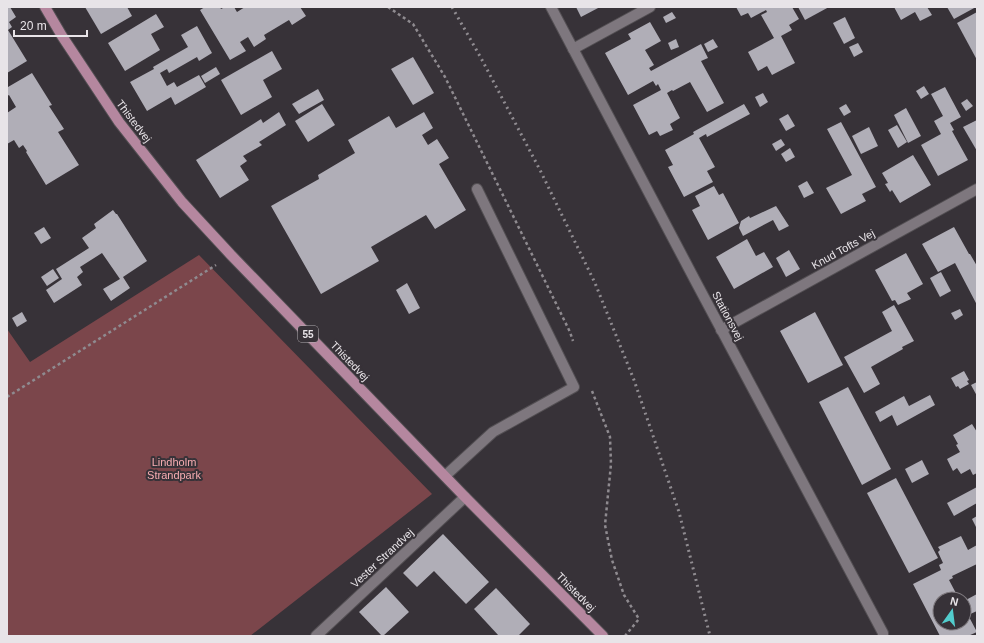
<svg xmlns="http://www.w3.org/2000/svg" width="984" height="643" font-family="Helvetica,sans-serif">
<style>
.green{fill:#7b464b}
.building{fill:#b0aeb7}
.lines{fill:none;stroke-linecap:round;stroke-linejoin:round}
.service-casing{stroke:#534f53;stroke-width:12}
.minor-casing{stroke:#534f53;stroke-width:12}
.tertiary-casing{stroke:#534f53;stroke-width:12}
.primary-casing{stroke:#534f53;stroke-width:12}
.path{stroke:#8f8b90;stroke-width:2.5;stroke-dasharray:3 3;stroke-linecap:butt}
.service{stroke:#7e777e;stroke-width:10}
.minor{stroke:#7e777e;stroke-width:10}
.tertiary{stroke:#7e777e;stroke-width:10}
.primary{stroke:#b5879f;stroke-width:10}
.rail{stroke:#908c91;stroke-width:3;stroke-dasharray:2 4;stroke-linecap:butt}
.labels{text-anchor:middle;stroke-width:4;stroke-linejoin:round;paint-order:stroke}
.shield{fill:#373238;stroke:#b3afb3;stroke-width:1}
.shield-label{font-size:10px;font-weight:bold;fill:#e8e4e8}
.street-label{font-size:11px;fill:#e8e4e8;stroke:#373238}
.park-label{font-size:11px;fill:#f7acb1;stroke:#373238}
</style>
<rect width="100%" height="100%" fill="#373238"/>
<!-- green -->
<polygon class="green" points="199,255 432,494 250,636 7,636 7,329 30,362"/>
<!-- building -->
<g class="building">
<polygon points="7,7 10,7 16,17 9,22 12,27 8,30 27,61 7,73"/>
<polygon points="85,7 127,7 132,16 101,34"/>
<polygon points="205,7 220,7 221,9 225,7 234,7 237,12 245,7 300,7 306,16 292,25 289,20 264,35 266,39 254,47 248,37 240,42 246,51 230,60 200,10"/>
<polygon points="576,7 600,7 581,17"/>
<polygon points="736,7 792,7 799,19 789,25 792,30 781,36 795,63 772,75 767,66 758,71 748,52 774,38 761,15 767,12 766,10 751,18 748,13 741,16"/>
<polygon points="798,7 829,7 805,20"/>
<polygon points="894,7 927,7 932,15 920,21 915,12 901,20"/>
<polygon points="947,7 976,7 954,19"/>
<polygon points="672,12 676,18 666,23 663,17"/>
<polygon points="977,12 977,60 957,23"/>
<polygon points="156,14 164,27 151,34 160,50 125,71 108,43"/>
<polygon points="845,17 855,38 844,44 833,23"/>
<polygon points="650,22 661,41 645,50 654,65 649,68 651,71 701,44 708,58 701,61 724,103 707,112 690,82 673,91 672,90 667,93 680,118 670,124 673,130 660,136 657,131 649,135 633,105 661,90 658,84 656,86 653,81 628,95 605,53 631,39 628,34"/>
<polygon points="197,26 212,53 199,61 197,57 169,73 167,69 160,73 167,86 174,82 177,87 199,75 206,87 175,105 171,97 147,111 130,82 154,69 153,67 188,47 181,35"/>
<polygon points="676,39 679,47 671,50 668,43"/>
<polygon points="713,39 718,47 708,52 704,44"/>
<polygon points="858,43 863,52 854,57 849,47"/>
<polygon points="272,51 282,69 263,80 272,97 241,115 221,80"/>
<polygon points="413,57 434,93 413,105 391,69"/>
<polygon points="216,67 220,74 205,83 201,76"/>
<polygon points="32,73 52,105 49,106 64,129 58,132 79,165 46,185 26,152 27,151 23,145 19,148 14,140 7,144 7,113 16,107 9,95 7,96 7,85 8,87"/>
<polygon points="924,86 929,94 921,99 916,91"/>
<polygon points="945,87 961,117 950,123 954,130 952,131 968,160 938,176 921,145 941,134 934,121 943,116 931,94"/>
<polygon points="318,89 324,100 299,114 292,104"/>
<polygon points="763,93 768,102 760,107 755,97"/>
<polygon points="967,99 973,106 966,111 961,103"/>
<polygon points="322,104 335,125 308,142 295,121"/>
<polygon points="744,104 750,114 707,137 706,134 699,138 715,167 707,171 713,182 684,197 668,167 673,165 665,150 694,134 693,132"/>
<polygon points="846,104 851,112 844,116 839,108"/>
<polygon points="906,108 921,136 908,143 894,115"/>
<polygon points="279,112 286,125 259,142 262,145 243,156 247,161 240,166 249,180 220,198 196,160 261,119 263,123"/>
<polygon points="424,112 433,128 422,135 428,145 437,139 449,158 439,164 466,210 435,229 426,215 371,247 379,261 321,294 271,206 319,179 318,175 355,153 348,140 389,116 396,128"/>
<polygon points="788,114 795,126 786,131 779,119"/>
<polygon points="977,120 977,151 963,127"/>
<polygon points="841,122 876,187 862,194 866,201 841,214 826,188 852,175 827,129"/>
<polygon points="897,125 907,142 898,148 888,130"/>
<polygon points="869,127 878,146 861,154 852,136"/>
<polygon points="781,139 785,145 776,151 772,144"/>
<polygon points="790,148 795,157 786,162 781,154"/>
<polygon points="913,155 931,185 900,203 892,190 890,192 885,184 888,183 882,173"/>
<polygon points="807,181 814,193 804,198 798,186"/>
<polygon points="714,186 719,195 723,193 739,223 708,240 692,210 700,206 695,196"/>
<polygon points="776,206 789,226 779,231 773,220 743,236 739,228 741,221 749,216 750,218"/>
<polygon points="113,210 116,214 117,214 147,261 123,277 130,288 111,301 103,289 120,279 102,253 80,267 83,272 77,277 82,285 54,303 46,290 62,279 56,269 89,248 82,238 96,228 94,224"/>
<polygon points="44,227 51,238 41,244 34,233"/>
<polygon points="954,227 969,254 970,254 977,266 977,305 955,263 938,272 922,244"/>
<polygon points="747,239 756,256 764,252 773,267 734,289 716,257"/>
<polygon points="789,250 800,269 786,277 776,258"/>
<polygon points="906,253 923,284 907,293 911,299 898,305 895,300 892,301 875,270"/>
<polygon points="53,269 59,278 47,286 41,277"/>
<polygon points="941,272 951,291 940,297 930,278"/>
<polygon points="407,283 420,308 409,314 396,290"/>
<polygon points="894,305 914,341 902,347 903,349 871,367 880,384 864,393 844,357 892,331 882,312"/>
<polygon points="960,309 963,315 955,320 951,313"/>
<polygon points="22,312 27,321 17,327 12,318"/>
<polygon points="815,312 843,365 808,383 780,331"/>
<polygon points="964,371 969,380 967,381 969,384 960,389 958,386 956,387 951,378"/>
<polygon points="977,382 977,396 971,385"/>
<polygon points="848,387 891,469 862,485 819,402"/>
<polygon points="930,395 935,405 897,426 892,415 880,422 875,412 904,396 909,406"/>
<polygon points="972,424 977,432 977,473 973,475 970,469 961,474 957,468 953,471 947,459 960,452 956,445 958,444 953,435"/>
<polygon points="922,460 929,474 912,483 905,469"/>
<polygon points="896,478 938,558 909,573 867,493"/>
<polygon points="977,487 977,503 954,516 947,503"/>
<polygon points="977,516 977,529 972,519"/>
<polygon points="443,534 489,582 466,604 434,571 417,587 403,573"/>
<polygon points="961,536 968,550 977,545 977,562 976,562 977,564 952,576 953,578 949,580 959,599 940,599 940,623 964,623 964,601 977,594 977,611 968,615 977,632 968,636 940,636 913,584 941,570 939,565 943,563 938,552 940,550 938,547"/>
<polygon points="386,587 409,612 383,636 382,636 359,612"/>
<polygon points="496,588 530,624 518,636 499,636 474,609"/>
</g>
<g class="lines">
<!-- service casing -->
<g class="service-casing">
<polyline id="service" points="445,476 493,432 574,387 477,189"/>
</g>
<!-- minor casing -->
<g class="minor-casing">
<g id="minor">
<polyline points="573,49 650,7"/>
<polyline points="721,330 977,189"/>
<polyline points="316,636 465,497"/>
</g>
</g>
<!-- tertiary casing -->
<g class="tertiary-casing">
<polyline id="tertiary" points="551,7 697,284 883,633 883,636"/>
</g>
<!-- primary casing -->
<g class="primary-casing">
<polyline id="primary" points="45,7 62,36 119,122 182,202 231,255 465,497 603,636"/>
</g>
<!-- path -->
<g class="path">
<polyline points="388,7 413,24 445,77 570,332 573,341"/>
<polyline points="592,391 610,437 611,464 605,525 612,560 624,595 639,619 625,636"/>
<polyline points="7,397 216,265"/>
</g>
<!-- service -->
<use href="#service" class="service"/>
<!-- minor -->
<use href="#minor" class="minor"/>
<!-- tertiary -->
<use href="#tertiary" class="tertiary"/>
<!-- primary -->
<use href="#primary" class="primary"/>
<!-- rail -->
<polyline class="rail" points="452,7 481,58 540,170 595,283 634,380 679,512 710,636"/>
</g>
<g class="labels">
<!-- shield labels -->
<rect class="shield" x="298" y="326" width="20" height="16" rx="3"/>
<g class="shield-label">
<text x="308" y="338">55</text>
</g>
<!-- street labels -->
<g class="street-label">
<text transform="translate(134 121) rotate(53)" y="4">Thistedvej</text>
<text transform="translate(843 249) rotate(-29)" y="4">Knud Tofts Vej</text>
<text transform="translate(728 316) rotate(62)" y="4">Stationsvej</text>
<text transform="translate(350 361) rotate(46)" y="4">Thistedvej</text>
<text transform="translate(382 558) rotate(-43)" y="4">Vester Strandvej</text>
<text transform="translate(576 592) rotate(45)" y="4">Thistedvej</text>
</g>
<!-- park labels -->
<g class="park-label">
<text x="174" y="466">Lindholm<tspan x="174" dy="13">Strandpark</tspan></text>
</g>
</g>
<!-- border -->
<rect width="984" height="643" fill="none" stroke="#e8e4e8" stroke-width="16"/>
<!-- north arrow -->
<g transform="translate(952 611) rotate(14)"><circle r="19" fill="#373238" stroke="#7e797e"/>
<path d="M0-3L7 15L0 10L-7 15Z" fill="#52cdcd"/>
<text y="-6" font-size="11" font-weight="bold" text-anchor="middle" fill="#e8e4e8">N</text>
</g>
<!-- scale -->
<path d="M14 30v6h73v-6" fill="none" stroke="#e8e4e8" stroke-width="2"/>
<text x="20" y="30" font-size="12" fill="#e8e4e8" stroke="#373238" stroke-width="3" paint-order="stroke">20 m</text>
</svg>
